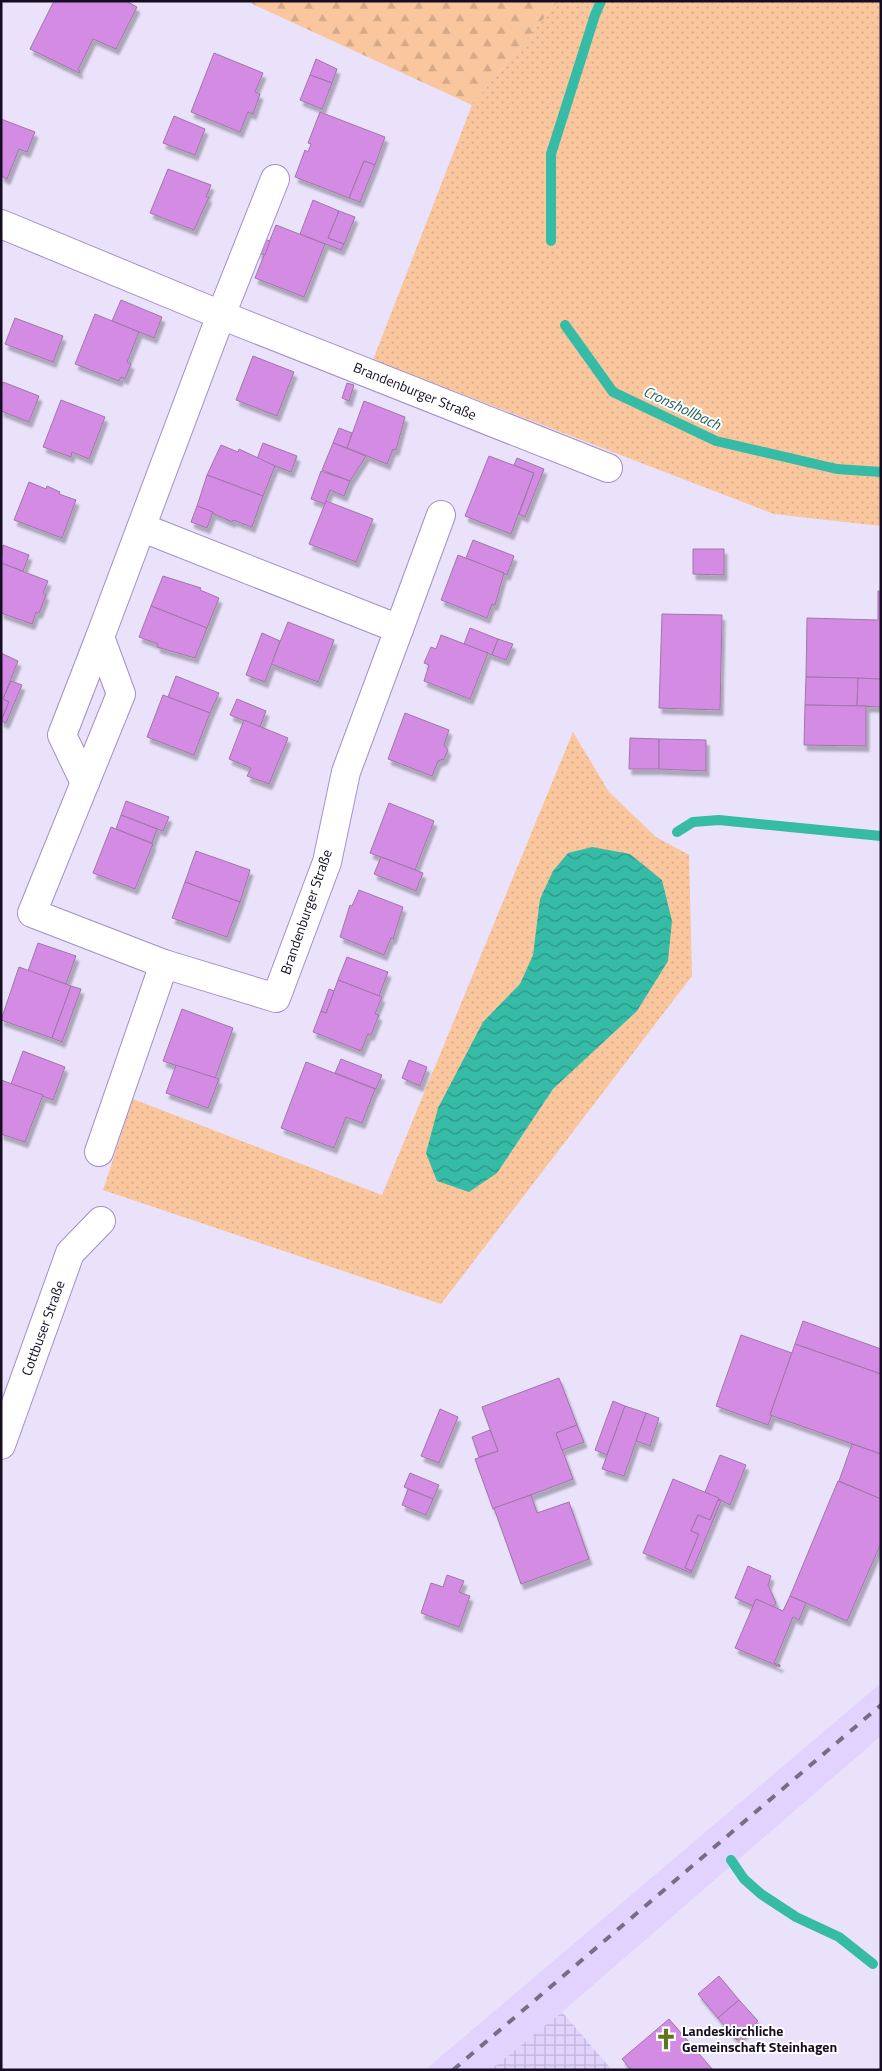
<svg xmlns="http://www.w3.org/2000/svg" width="882" height="2071" font-family="'Titillium Web',sans-serif">
<style>
.built{fill:#e1d3fd}
.industrial{fill:url(#industrial-grid)}
.grass{fill:url(#grass-dots)}
.forest{fill:url(#forest-firs)}
.water{fill:url(#water-waves)}
.lines{fill:none;stroke-linecap:round;stroke-linejoin:round}
.stream{stroke:#36bba7;stroke-width:10}
.building{fill:#d48be3;stroke:#9f76a8;filter:url(#shadow)}
.street-casing{stroke:#a38ec9;stroke-width:30}
.street{stroke:#fff;stroke-width:28}
.rail{stroke:#766e84;stroke-width:4;stroke-dasharray:9 9;stroke-linecap:butt}
.labels{text-anchor:middle;stroke-width:4;stroke-linejoin:round;paint-order:stroke}
.street-label{font-size:14px;fill:#150d22;stroke:#fff}
.poi-label{font-size:14px;font-weight:bold;fill:#150d22;stroke:#fff;text-anchor:start}
.water-label{font-size:15px;font-style:italic;fill:#1f6358;stroke:#fff}
</style>
<defs>
<pattern id="industrial-grid" width="8" height="8" patternUnits="userSpaceOnUse" patternTransform="scale(1.25)"><rect width="8" height="8" fill="#e1d3fd"/><path d="M0 4h8M4 0v8" fill="none" stroke="#c0b4d9"/></pattern>
<pattern id="grass-dots" width="8" height="8" patternUnits="userSpaceOnUse" patternTransform="scale(1.25)"><rect width="8" height="8" fill="#f9c69d"/><path d="M2 2h.1M6 6h.1" fill="none" stroke="#d5a987" stroke-width="1.8" stroke-linecap="round"/></pattern>
<pattern id="forest-firs" width="22" height="20" patternUnits="userSpaceOnUse" patternTransform="scale(1.25)"><rect width="22" height="20" fill="#f9c69d"/><path d="M5 1l3.5 6h-7zM16 11l3.5 6h-7z" fill="#d5a987"/></pattern>
<pattern id="water-waves" width="16" height="10" patternUnits="userSpaceOnUse" patternTransform="scale(1.25)"><rect width="16" height="10" fill="#36bba7"/><path d="M0 5q4-4 8 0t8 0" fill="none" stroke="#2c9688"/></pattern>
<filter id="shadow"><feDropShadow dx="3" dy="5.5" stdDeviation="1" flood-color="#0004"/></filter>
</defs>
<rect width="100%" height="100%" fill="#eae2fb"/>
<!-- built -->
<polygon class="built" points="881,1683 881,1736 562,2012 490,2070 425,2070"/>
<!-- industrial -->
<polygon class="industrial" points="562,2012 612,2070 490,2070"/>
<!-- grass -->
<g class="grass">
<polygon points="558,1 881,1 881,526 774,514 373,360 472,105"/>
<polygon points="573,732 609,792 656,837 689,855 692,976 441,1304 103,1190 133,1099 382,1195"/>
</g>
<!-- forest -->
<polygon class="forest" points="246,1 558,1 472,105"/>
<!-- water -->
<polygon class="water" points="592,847 630,854 662,880 672,921 668,961 637,1011 553,1089 497,1173 469,1192 437,1181 426,1153 438,1108 483,1022 520,984 533,955 540,899 553,871 568,853"/>
<g class="lines">
<!-- stream -->
<g class="stream">
<polyline points="551,241 551,154 595,15 601,1"/>
<polyline points="565,325 613,392 716,441 837,469 881,472"/>
<polyline points="677,832 693,822 719,820 881,836"/>
<polyline points="731,1860 744,1879 761,1894 796,1917 839,1937 873,1964"/>
</g>
</g>
<!-- building -->
<g class="building">
<polygon points="54,1 126,1 137,7 116,49 93,39 78,70 80,71 79,73 30,49"/>
<polygon points="214,53 263,73 255,92 260,94 253,114 248,112 240,132 191,112"/>
<polygon points="316,59 337,69 332,83 310,75"/>
<polygon points="310,75 332,83 322,109 300,100"/>
<polygon points="320,112 385,137 375,165 364,161 349,198 295,177 305,150 308,152 311,144 308,143"/>
<polygon points="174,116 205,129 195,155 163,143"/>
<polygon points="1,119 35,132 27,152 19,149 7,179 1,176"/>
<polygon points="364,161 375,165 360,202 349,198"/>
<polygon points="168,169 211,185 206,197 209,197 194,230 150,213"/>
<polygon points="313,200 339,211 328,238 344,244 341,250 300,234"/>
<polygon points="339,211 355,217 344,244 328,238"/>
<polygon points="276,225 325,244 304,297 255,278"/>
<polygon points="264,239 270,241 265,255 258,253"/>
<polygon points="121,300 162,317 154,338 112,321"/>
<polygon points="95,314 139,332 127,362 131,364 125,379 121,377 119,381 75,364"/>
<polygon points="15,318 63,336 53,362 5,344"/>
<polygon points="253,356 294,372 277,416 236,400"/>
<polygon points="3,382 39,396 29,422 1,411 1,387"/>
<polygon points="347,383 354,385 349,401 342,398"/>
<polygon points="61,400 105,417 89,459 72,452 71,457 43,447"/>
<polygon points="364,401 405,417 396,450 393,449 387,464 347,448"/>
<polygon points="339,428 352,433 347,448 333,443"/>
<polygon points="263,443 297,456 291,472 257,459"/>
<polygon points="333,443 366,456 350,481 322,470"/>
<polygon points="221,445 238,452 239,449 275,466 263,496 207,475"/>
<polygon points="489,456 534,473 511,534 465,516"/>
<polygon points="517,458 544,469 525,517 519,514 534,473 514,465"/>
<polygon points="321,471 350,481 344,496 330,490 325,504 311,499"/>
<polygon points="207,475 263,496 252,527 233,520 232,522 197,506"/>
<polygon points="29,482 46,489 47,486 60,492 59,494 76,500 62,538 14,520"/>
<polygon points="326,501 373,519 356,562 309,544"/>
<polygon points="197,506 213,512 207,528 191,522"/>
<polygon points="473,540 514,556 507,575 466,558"/>
<polygon points="3,545 29,555 23,571 1,563"/>
<polygon points="693,549 724,549 724,575 693,574"/>
<polygon points="458,555 504,573 495,605 492,604 487,618 441,600"/>
<polygon points="1,563 48,581 43,593 46,595 39,613 36,612 32,624 1,613"/>
<polygon points="163,576 201,588 200,590 219,598 207,628 151,606"/>
<polygon points="878,591 881,591 881,679 806,677 807,618 878,620"/>
<polygon points="151,606 207,628 195,658 157,647 158,644 139,637"/>
<polygon points="662,614 722,615 720,710 659,708"/>
<polygon points="288,622 334,640 318,682 271,664"/>
<polygon points="470,628 498,639 492,655 464,644"/>
<polygon points="262,633 280,641 265,682 246,675"/>
<polygon points="441,635 488,653 470,699 424,681 429,665 424,663 431,647 436,649"/>
<polygon points="498,639 513,644 506,660 492,655"/>
<polygon points="1,653 18,661 3,699 9,702 1,721"/>
<polygon points="176,676 219,693 210,713 168,697"/>
<polygon points="806,677 858,678 857,706 805,705"/>
<polygon points="858,678 881,679 881,707 857,706"/>
<polygon points="11,681 22,685 6,723 1,721 9,702 3,699"/>
<polygon points="163,695 210,713 194,755 147,737"/>
<polygon points="237,699 266,711 260,727 230,715"/>
<polygon points="805,705 866,706 866,746 804,745"/>
<polygon points="405,713 449,730 444,745 448,750 444,759 438,761 432,776 388,759"/>
<polygon points="244,720 288,738 269,784 247,776 251,768 229,759"/>
<polygon points="630,738 659,739 659,769 629,769"/>
<polygon points="659,739 706,740 706,771 659,769"/>
<polygon points="126,801 169,817 163,831 121,815"/>
<polygon points="389,803 434,821 415,870 370,853"/>
<polygon points="121,815 157,829 152,843 116,829"/>
<polygon points="111,827 153,844 135,889 93,873"/>
<polygon points="196,851 250,870 240,902 185,882"/>
<polygon points="381,857 423,873 416,891 374,874"/>
<polygon points="185,882 240,902 227,937 172,918"/>
<polygon points="359,890 403,907 393,939 391,938 384,955 340,937 350,905 352,906"/>
<polygon points="38,943 76,956 66,984 28,971"/>
<polygon points="347,957 388,972 379,996 338,980"/>
<polygon points="19,967 71,986 52,1038 1,1020"/>
<polygon points="338,980 382,997 375,1014 379,1015 371,1035 368,1034 361,1051 313,1032 321,1011 326,1013"/>
<polygon points="71,986 81,989 62,1042 52,1038"/>
<polygon points="329,989 334,991 326,1013 321,1011"/>
<polygon points="182,1009 233,1028 215,1079 163,1061"/>
<polygon points="23,1051 65,1067 53,1100 11,1084"/>
<polygon points="341,1059 382,1075 376,1089 335,1073"/>
<polygon points="409,1060 427,1067 420,1086 402,1078"/>
<polygon points="306,1062 375,1089 362,1123 346,1117 334,1148 281,1128"/>
<polygon points="176,1065 219,1079 208,1108 166,1093"/>
<polygon points="1,1080 43,1095 25,1142 1,1134"/>
<polygon points="803,1321 881,1349 881,1374 795,1344"/>
<polygon points="741,1335 792,1353 770,1415 772,1415 768,1425 716,1406"/>
<polygon points="795,1344 881,1374 881,1454 770,1415"/>
<polygon points="559,1378 577,1425 556,1433 573,1479 493,1509 475,1459 498,1451 482,1407"/>
<polygon points="613,1401 625,1406 607,1455 595,1450"/>
<polygon points="625,1406 646,1413 624,1476 602,1469"/>
<polygon points="440,1409 458,1417 439,1463 421,1456"/>
<polygon points="646,1413 659,1418 650,1446 636,1441"/>
<polygon points="577,1425 584,1442 562,1450 556,1433"/>
<polygon points="490,1430 498,1451 479,1457 472,1437"/>
<polygon points="852,1444 881,1454 881,1499 839,1481"/>
<polygon points="720,1455 746,1465 730,1505 705,1492"/>
<polygon points="410,1473 439,1485 433,1499 404,1487"/>
<polygon points="673,1479 719,1498 710,1520 698,1515 691,1531 699,1534 685,1568 692,1571 691,1573 643,1553"/>
<polygon points="838,1481 881,1499 881,1543 847,1621 790,1596"/>
<polygon points="408,1489 433,1499 426,1515 402,1505"/>
<polygon points="531,1495 537,1513 569,1502 589,1559 521,1584 494,1508"/>
<polygon points="718,1500 721,1501 692,1571 685,1568 699,1534 691,1531 698,1515 710,1520"/>
<polygon points="748,1566 771,1576 768,1585 776,1603 773,1607 756,1599 753,1606 735,1598"/>
<polygon points="447,1575 464,1581 459,1592 470,1596 459,1627 421,1613 431,1583 443,1587"/>
<polygon points="790,1596 806,1603 799,1620 793,1617 774,1663 780,1665 780,1667 735,1648 756,1599 783,1611"/>
<polygon points="719,1976 739,2000 718,2018 698,1994"/>
<polygon points="739,2000 758,2021 737,2040 718,2018"/>
<polygon points="669,2019 713,2070 631,2070 622,2059"/>
</g>
<g class="lines">
<!-- street casing -->
<g class="street-casing">
<g id="street">
<polyline points="1,224 221,315 608,468"/>
<polyline points="143,528 399,629 346,772 327,862 276,998 164,964 32,913 121,694 100,637 221,315 275,179"/>
<polyline points="399,629 441,515"/>
<polyline points="85,783 62,735 100,637"/>
<polyline points="99,1152 164,964"/>
<polyline points="1,1445 70,1253 101,1221"/>
</g>
</g>
<!-- street -->
<use href="#street" class="street"/>
<!-- rail -->
<polyline class="rail" points="453,2070 881,1705"/>
</g>
<!-- icons -->
<defs>
<g id="church-bare" transform="scale(1.725)"><path d="M-1.2-6h2.4v3.5h3.3v2.4h-3.3V6h-2.4V-.1h-3.3v-2.4h3.3Z" fill="#627321" stroke="#fff" stroke-width="2.5" paint-order="stroke"/></g>
</defs>
<g fill-rule="evenodd">
<use href="#church-bare" x="666" y="2039"/>
</g>
<g class="labels">
<!-- street labels -->
<g class="street-label">
<text transform="translate(415 391) rotate(22)" y="5">Brandenburger Straße</text>
<text transform="translate(306 912) rotate(-71)" y="5">Brandenburger Straße</text>
<text transform="translate(43 1328) rotate(-70)" y="5">Cottbuser Straße</text>
</g>
<!-- poi labels -->
<g class="poi-label">
<text x="682" y="2036">Landeskirchliche<tspan x="682" dy="16">Gemeinschaft Steinhagen</tspan></text>
</g>
<!-- water labels -->
<g class="water-label">
<text transform="translate(682 408) rotate(25)" y="5">Cronshollbach</text>
</g>
</g>
<!-- border -->
<rect width="882" height="2071" fill="none" stroke="#150d22" stroke-width="5"/>
</svg>
